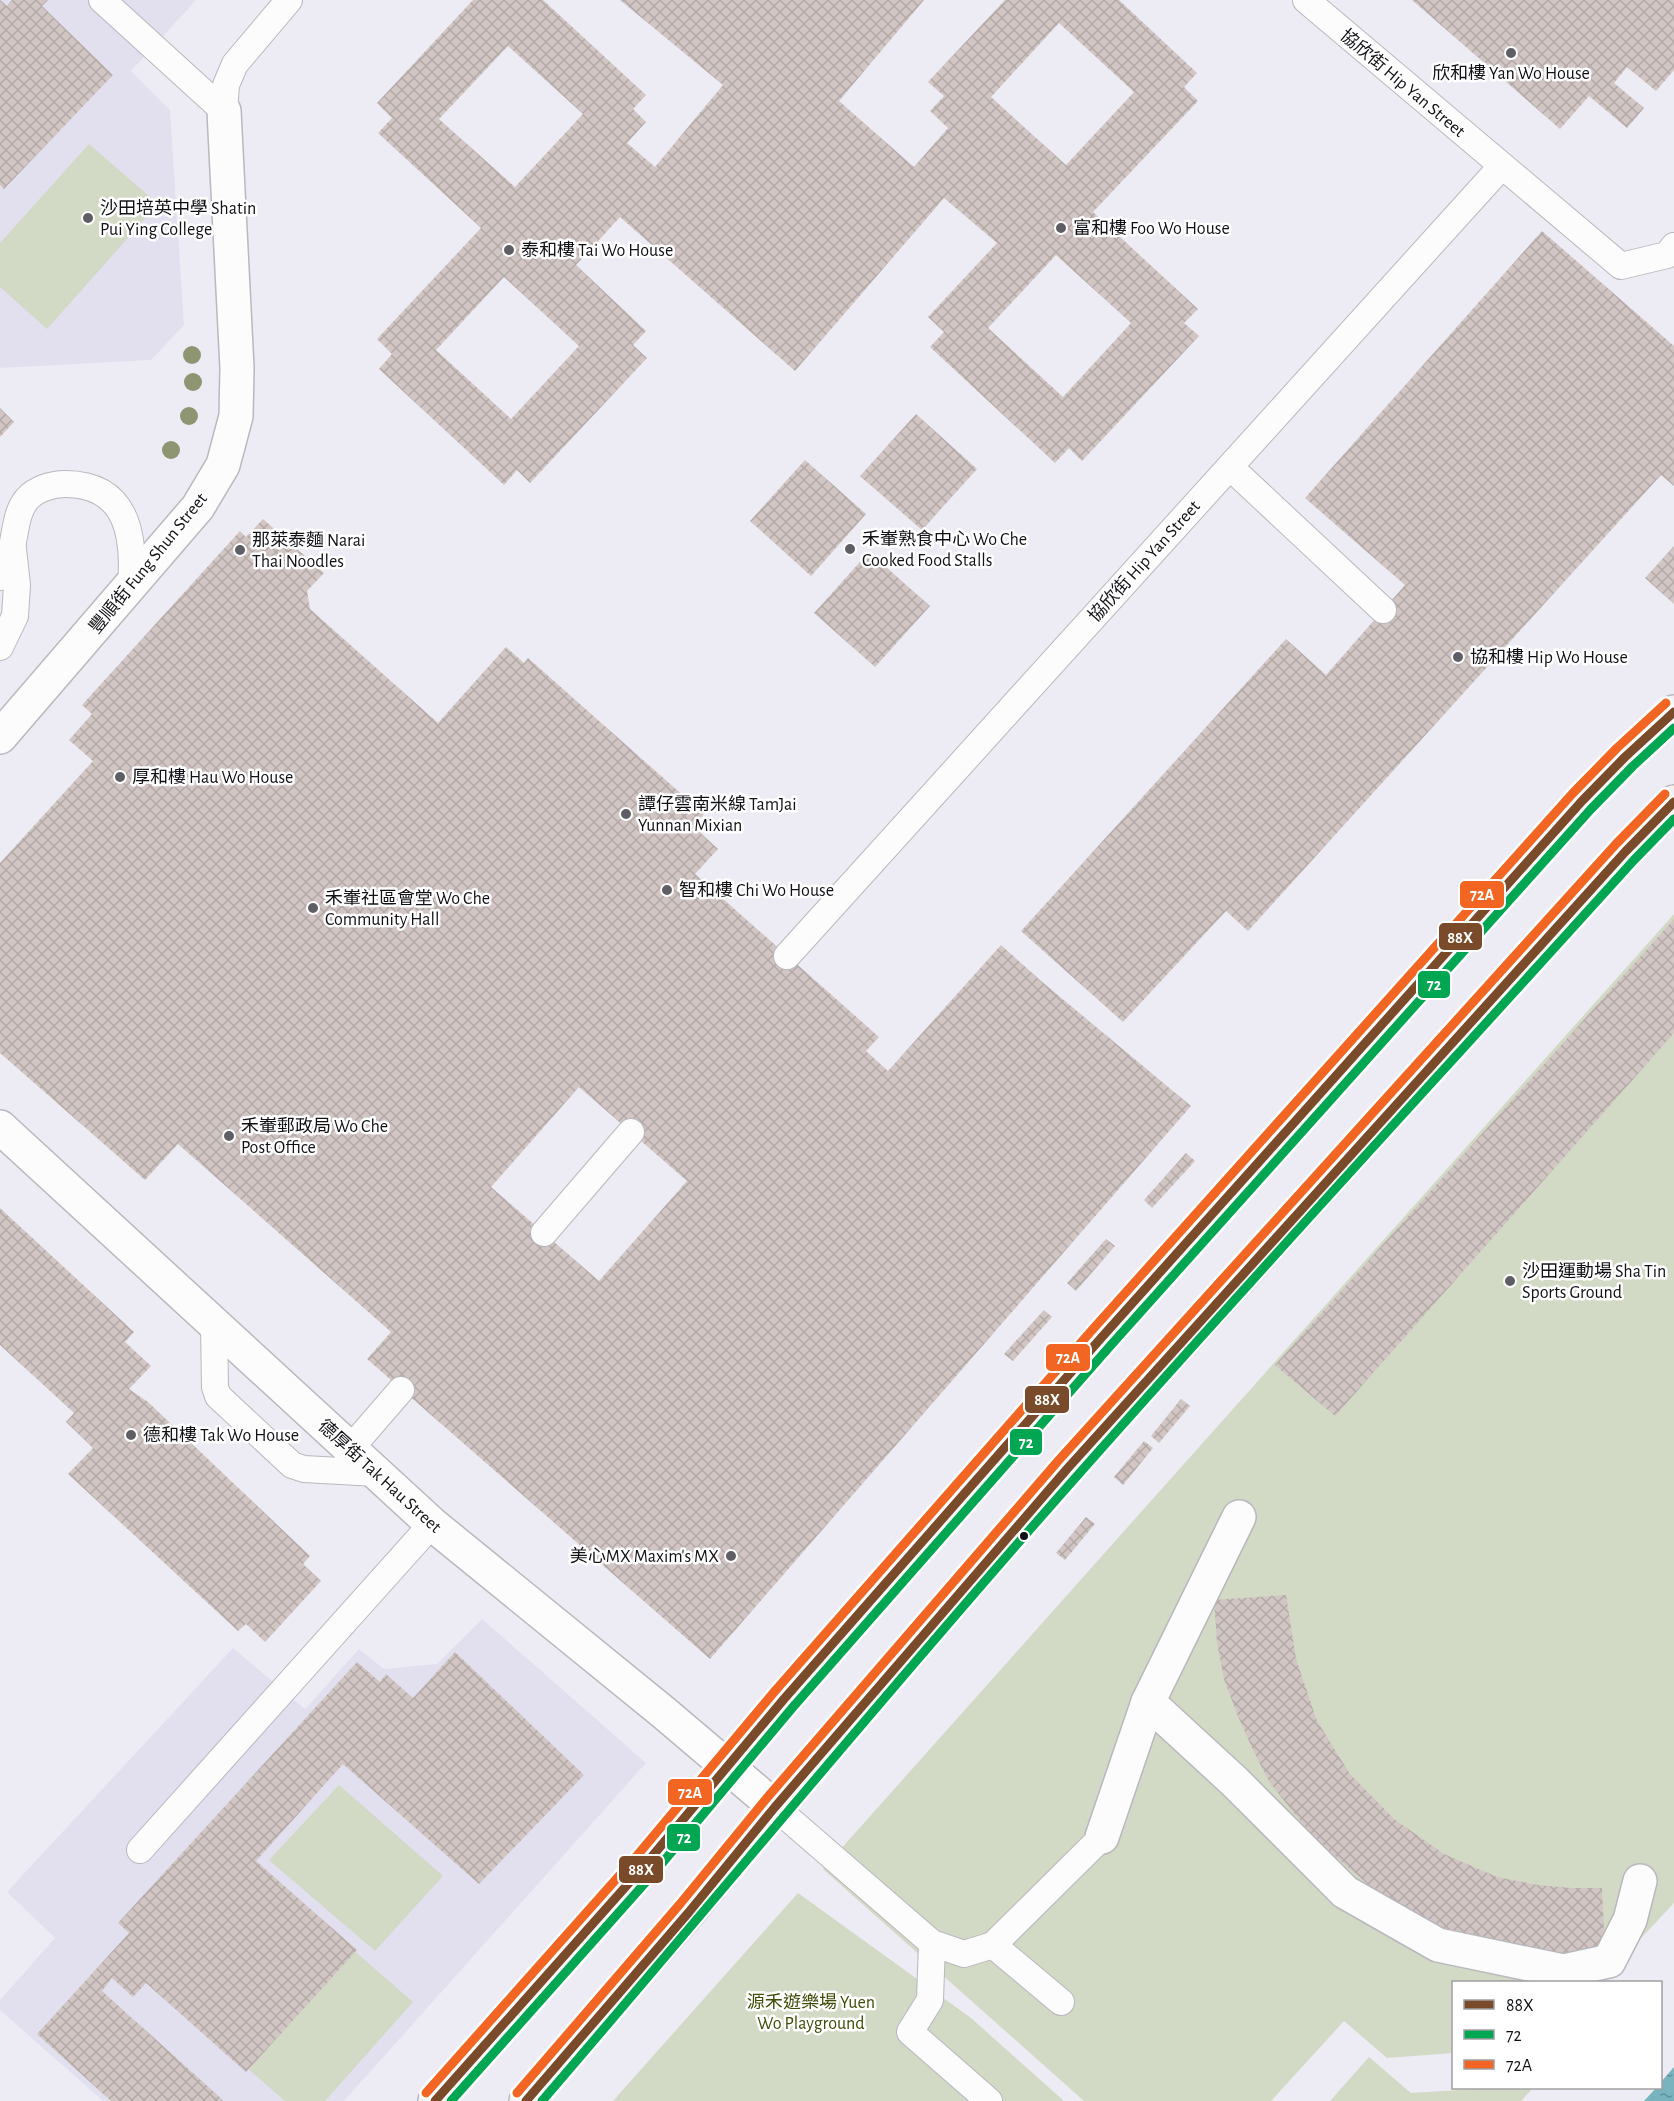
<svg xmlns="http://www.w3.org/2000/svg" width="1674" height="2101" font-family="'Alegreya Sans','Noto Sans TC',sans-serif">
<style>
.built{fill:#e2e0ef}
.park{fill:#d2d9c5}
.water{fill:url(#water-ripples)}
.building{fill:url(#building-cross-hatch);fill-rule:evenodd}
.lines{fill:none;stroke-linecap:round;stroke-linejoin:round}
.service-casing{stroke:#b9b8be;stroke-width:28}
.pedestrian-casing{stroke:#b9b8be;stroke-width:36}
.minor-casing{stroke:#b9b8be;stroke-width:36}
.secondary-casing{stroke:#b9b8be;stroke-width:36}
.service{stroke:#fcfcfd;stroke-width:26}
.pedestrian{stroke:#fcfcfd;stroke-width:33}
.minor{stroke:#fcfcfd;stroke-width:33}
.secondary{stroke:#f4f0ef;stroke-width:33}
.bus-1-casing{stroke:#fff;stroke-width:14}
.bus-2-casing{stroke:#fff;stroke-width:14}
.bus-3-casing{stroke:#fff;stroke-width:14}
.bus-1{stroke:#7a4b2a;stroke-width:9}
.bus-2{stroke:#00a651;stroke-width:9}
.bus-3{stroke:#f26522;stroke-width:9}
.tree{fill:#8e9573}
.poi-dot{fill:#5f5e64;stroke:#fff;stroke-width:2}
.bus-dot{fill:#121116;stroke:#fff;stroke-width:2}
.labels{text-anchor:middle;stroke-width:5;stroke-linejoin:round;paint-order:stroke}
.poi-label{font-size:18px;fill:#121116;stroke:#fff;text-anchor:start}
.street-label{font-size:18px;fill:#121116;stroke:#fff}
.park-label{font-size:18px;fill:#414e09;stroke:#fff}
.line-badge{stroke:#fff;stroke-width:2}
.badge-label{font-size:16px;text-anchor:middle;font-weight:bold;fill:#fff}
</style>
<defs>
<pattern id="water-ripples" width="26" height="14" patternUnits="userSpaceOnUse" patternTransform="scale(1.5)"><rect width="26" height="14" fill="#78b3be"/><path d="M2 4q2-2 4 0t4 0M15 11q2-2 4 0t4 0" fill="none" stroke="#619099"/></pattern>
<pattern id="building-cross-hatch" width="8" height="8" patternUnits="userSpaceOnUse" patternTransform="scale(1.5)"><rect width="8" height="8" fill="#d1c6c3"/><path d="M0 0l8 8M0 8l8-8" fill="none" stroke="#b2a9a7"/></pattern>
</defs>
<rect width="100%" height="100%" fill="#edecf4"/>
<!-- built -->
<g class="built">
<polygon points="0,0 196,0 131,71 170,110 184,325 151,360 0,368"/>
<polygon points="482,1619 646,1763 344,2101 103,2101 0,2010 0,2000 55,1938 7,1892 233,1648 305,1709 359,1649 384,1669 437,1664"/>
</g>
<!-- park -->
<g class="park">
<polygon points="89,144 158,204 47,329 0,287 0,243"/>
<polygon points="1674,914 1674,1903 1600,1982 1454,1982 1453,2053 1387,2058 1344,2021 1271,2101 1084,2101 823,1869"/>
<polygon points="339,1785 443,1876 375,1951 269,1860"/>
<polygon points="798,1893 971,2018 1064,2101 613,2101"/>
<polygon points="335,1934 413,2002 325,2101 285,2101 230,2053"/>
<polygon points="1369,2057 1411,2093 1493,2088 1533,2088 1521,2101 1330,2101"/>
</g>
<!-- water -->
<polygon class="water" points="1674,2067 1674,2101 1644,2101 1656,2088 1660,2088 1661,2082"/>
<!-- building -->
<g class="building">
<polygon points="0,0 7,6 12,0 48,0 42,6 113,75 4,189 0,185"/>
<path d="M473,0H543L646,95L633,109L646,122L627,143L655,167L723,85L620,0H924L839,101L914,167L948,128L930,111L944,96L928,82L1005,0H1119L1197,73L1184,87L1198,101L1093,212L1198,309L1184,323L1199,336L1082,461L1069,448L1055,463L930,347L944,332L928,317L997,243L944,198L795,371L620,217L576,265L646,331L633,345L647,358L530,483L517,470L504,485L379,369L392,354L377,339L481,228L378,133L392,118L377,103ZM1059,23L1134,92L1066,165L991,97ZM508,46L583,114L515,187L439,119ZM1056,255L1131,323L1063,397L988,328ZM504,277L579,346L511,419L436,350Z"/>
<polygon points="1412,0 1674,0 1674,70 1656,91 1627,67 1614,83 1644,108 1627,128 1589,96 1560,129"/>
<polygon points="1542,231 1674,346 1674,486 1661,475 1248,931 1226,911 1123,1022 1021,931 1286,639 1326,675 1405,585 1305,498"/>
<polygon points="0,408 14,422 0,437"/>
<polygon points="916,414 977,469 922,530 860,476"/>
<polygon points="805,460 866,514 811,576 750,521"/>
<path d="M263,519L324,573L307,591L310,609L438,723L506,647L524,663L528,658L704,814L693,826L718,849L695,874L879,1037L866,1051L888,1071L1001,945L1041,981L1191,1106L710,1659L367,1359L391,1332L178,1144L145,1180L0,1053V863L93,761L69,740L92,714L82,705L240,531L246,537ZM579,1087L687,1181L599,1281L491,1187Z"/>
<polygon points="1674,546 1674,604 1645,578"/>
<polygon points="869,552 930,606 875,667 814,613"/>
<polygon points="1674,919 1674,1033 1335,1416 1275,1365"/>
<polygon points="1186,1153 1195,1161 1152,1208 1144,1200"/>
<polygon points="0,1208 134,1332 125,1342 151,1366 129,1389 148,1402 310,1556 303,1564 321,1581 265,1642 246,1624 238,1631 68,1474 93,1448 66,1422 74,1413 0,1345"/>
<polygon points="1106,1239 1115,1246 1076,1291 1067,1283"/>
<polygon points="1044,1310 1052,1317 1013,1361 1004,1354"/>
<polygon points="1181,1399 1190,1406 1159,1443 1151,1436"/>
<polygon points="1144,1441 1153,1448 1123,1485 1114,1477"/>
<polygon points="1086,1517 1095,1524 1065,1560 1056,1553"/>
<polygon points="1286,1595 1296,1659 1317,1721 1350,1774 1394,1819 1444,1854 1497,1877 1538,1885 1571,1888 1602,1888 1605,1955 1567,1955 1450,1932 1377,1892 1315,1839 1270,1783 1253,1750 1237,1714 1224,1679 1217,1642 1214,1600"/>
<polygon points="455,1652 584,1775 479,1884 343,1764 256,1861 357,1950 246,2072 146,1983 133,1997 112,1978 102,1991 224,2101 111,2101 37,2034 129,1933 118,1923 357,1662 380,1682 386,1674 413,1698"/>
</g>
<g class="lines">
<!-- service casing -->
<g class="service-casing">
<g id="service">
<polyline points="102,0 224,111"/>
<polyline points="1306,0 1621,266 1667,255 1674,246"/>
<polyline points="224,111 226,85 235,64 289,0"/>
<polyline points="1230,467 1383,610"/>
<path d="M0,577C5,566 11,554 13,542C16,527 17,511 27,499C36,489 52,484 65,484C128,484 135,536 131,587"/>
<polyline points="0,647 15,616 17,585 13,549"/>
<polyline points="787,956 1501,167"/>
<polyline points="544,1233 631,1132"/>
<polyline points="214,1325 215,1387 218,1396 292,1465 304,1469 377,1473"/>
<polyline points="350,1449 401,1390"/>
<polyline points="775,1807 932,1943 964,1954 993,1945 1102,1837"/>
<polyline points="140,1850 432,1524"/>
<polyline points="932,1943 930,2000 910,2032 989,2101"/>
<polyline points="993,1945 1061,2002"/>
</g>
</g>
<!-- pedestrian casing -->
<g class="pedestrian-casing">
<g id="pedestrian">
<polyline points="1148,1702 1235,1782 1345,1892 1438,1945 1563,1971 1609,1961 1630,1920 1640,1881"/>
<polyline points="1102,1837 1148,1702 1239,1517"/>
</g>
</g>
<!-- minor casing -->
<g class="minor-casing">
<g id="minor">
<polyline points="0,737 198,507 223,465 236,416 237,368 224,111"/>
<polyline points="0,1127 432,1524 663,1712 775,1807"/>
</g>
</g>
<!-- secondary casing -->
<g class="secondary-casing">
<g id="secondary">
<polyline points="435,2101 644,1866 784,1699 1102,1337 1582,801 1625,757 1674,712"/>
<polyline points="526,2101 689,1912 775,1807 1067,1469 1625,852 1674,802"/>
</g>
</g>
<!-- service -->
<use href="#service" class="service"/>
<!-- pedestrian -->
<use href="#pedestrian" class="pedestrian"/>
<!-- minor -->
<use href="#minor" class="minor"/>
<!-- secondary -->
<use href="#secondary" class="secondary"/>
<!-- bus-1 casing -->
<g class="bus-1-casing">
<g id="bus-1">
<polyline points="435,2101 644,1866 784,1699 1102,1337 1582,801 1625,757 1674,712"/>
<polyline points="526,2101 689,1912 775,1807 1067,1469 1625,852 1674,802"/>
</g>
</g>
<!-- bus-2 casing -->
<g class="bus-2-casing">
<g id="bus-2">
<polyline points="451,2101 653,1874 793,1707 1111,1345 1591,809 1633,766 1674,728"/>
<path d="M542,2101C721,1893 895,1681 1077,1476C1260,1269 1448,1066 1634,860L1674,819"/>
</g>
</g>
<!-- bus-3 casing -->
<g class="bus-3-casing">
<g id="bus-3">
<polyline points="426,2093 635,1858 775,1691 1093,1329 1573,793 1617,748 1666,703"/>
<polyline points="517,2093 680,1904 766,1799 1058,1461 1616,844 1665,794"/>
</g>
</g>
<!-- bus-1 -->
<use href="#bus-1" class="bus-1"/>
<!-- bus-2 -->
<use href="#bus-2" class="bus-2"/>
<!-- bus-3 -->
<use href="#bus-3" class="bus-3"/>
</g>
<!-- trees -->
<g class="tree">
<circle cx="192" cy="355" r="9"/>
<circle cx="193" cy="382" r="9"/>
<circle cx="189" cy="416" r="9"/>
<circle cx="171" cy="450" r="9"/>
</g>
<!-- markers -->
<g class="poi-dot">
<circle cx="1511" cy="53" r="6"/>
<circle cx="88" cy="218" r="6"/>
<circle cx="1061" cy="228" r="6"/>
<circle cx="509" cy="250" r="6"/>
<circle cx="850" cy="549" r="6"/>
<circle cx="240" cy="550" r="6"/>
<circle cx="1458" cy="657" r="6"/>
<circle cx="120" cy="777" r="6"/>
<circle cx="626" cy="814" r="6"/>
<circle cx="667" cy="890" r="6"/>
<circle cx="313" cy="908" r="6"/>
<circle cx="229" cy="1136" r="6"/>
<circle cx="1510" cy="1281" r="6"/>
<circle cx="131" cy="1435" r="6"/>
<circle cx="731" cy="1556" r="6"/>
</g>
<circle class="bus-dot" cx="1024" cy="1536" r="5"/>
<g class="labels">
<!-- poi labels -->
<g class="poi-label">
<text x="1511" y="79" text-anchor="middle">欣和樓 Yan Wo House</text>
<text x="100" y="214">沙田培英中學 Shatin<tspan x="100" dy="21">Pui Ying College</tspan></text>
<text x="1073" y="234">富和樓 Foo Wo House</text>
<text x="521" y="256">泰和樓 Tai Wo House</text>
<text x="862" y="545">禾輋熟食中心 Wo Che<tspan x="862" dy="21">Cooked Food Stalls</tspan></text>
<text x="252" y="546">那萊泰麵 Narai<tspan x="252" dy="21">Thai Noodles</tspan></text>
<text x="1470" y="663">協和樓 Hip Wo House</text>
<text x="132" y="783">厚和樓 Hau Wo House</text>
<text x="638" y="810">譚仔雲南米線 TamJai<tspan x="638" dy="21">Yunnan Mixian</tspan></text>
<text x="679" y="896">智和樓 Chi Wo House</text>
<text x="325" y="904">禾輋社區會堂 Wo Che<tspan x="325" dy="21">Community Hall</tspan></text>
<text x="241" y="1132">禾輋郵政局 Wo Che<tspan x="241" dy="21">Post Office</tspan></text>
<text x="1522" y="1277">沙田運動場 Sha Tin<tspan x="1522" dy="21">Sports Ground</tspan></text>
<text x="143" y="1441">德和樓 Tak Wo House</text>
<text x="719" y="1562" text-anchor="end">美心MX Maxim's MX</text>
</g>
<!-- street labels -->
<g class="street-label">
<text transform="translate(1403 83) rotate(40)" y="6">協欣街 Hip Yan Street</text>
<text transform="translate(1144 561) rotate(-48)" y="6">協欣街 Hip Yan Street</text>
<text transform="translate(148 563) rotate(-51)" y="6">豐順街 Fung Shun Street</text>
<text transform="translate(380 1476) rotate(42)" y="6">德厚街 Tak Hau Street</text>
</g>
<!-- park labels -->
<g class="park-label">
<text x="811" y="2008">源禾遊樂場 Yuen<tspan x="811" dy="21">Wo Playground</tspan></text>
</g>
</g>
<g class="line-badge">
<rect x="1459" y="880" width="46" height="29" rx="6" fill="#f26522"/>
<rect x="1438" y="922" width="45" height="29" rx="6" fill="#7a4b2a"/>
<rect x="1417" y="970" width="34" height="29" rx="6" fill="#00a651"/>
<rect x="1045" y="1343" width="46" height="29" rx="6" fill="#f26522"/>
<rect x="1024" y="1385" width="46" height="29" rx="6" fill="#7a4b2a"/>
<rect x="1009" y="1428" width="34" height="28" rx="6" fill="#00a651"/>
<rect x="667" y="1778" width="46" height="28" rx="6" fill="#f26522"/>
<rect x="666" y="1823" width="35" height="29" rx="6" fill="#00a651"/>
<rect x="618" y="1855" width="46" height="29" rx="6" fill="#7a4b2a"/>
</g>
<g class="badge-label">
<text x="1482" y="900">72A</text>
<text x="1460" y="943">88X</text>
<text x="1434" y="990">72</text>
<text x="1068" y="1363">72A</text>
<text x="1047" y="1405">88X</text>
<text x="1026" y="1448">72</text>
<text x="690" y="1798">72A</text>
<text x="684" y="1843">72</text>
<text x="641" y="1875">88X</text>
</g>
<!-- legend -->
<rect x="1452" y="1981" width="210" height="108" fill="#ffffff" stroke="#a0a0a2" stroke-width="1.5"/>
<rect x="1464" y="2000" width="30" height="9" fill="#7a4b2a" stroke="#a0a0a2" stroke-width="1.5"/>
<text x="1506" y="2011" font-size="18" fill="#121116">88X</text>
<rect x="1464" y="2030" width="30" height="9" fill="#00a651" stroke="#a0a0a2" stroke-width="1.5"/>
<text x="1506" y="2041" font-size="18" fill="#121116">72</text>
<rect x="1464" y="2060" width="30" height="9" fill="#f26522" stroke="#a0a0a2" stroke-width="1.5"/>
<text x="1506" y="2071" font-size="18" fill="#121116">72A</text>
</svg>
